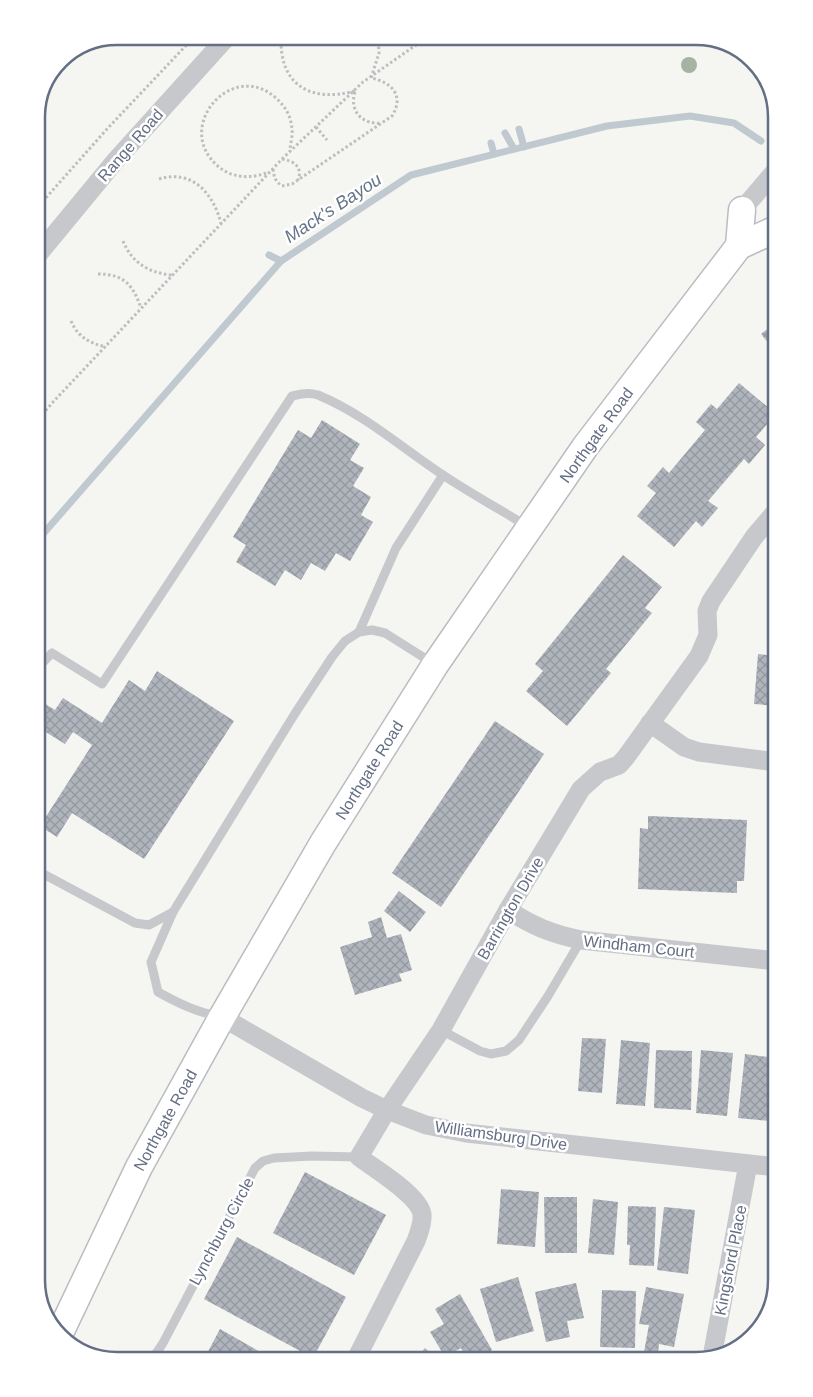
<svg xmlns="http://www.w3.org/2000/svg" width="813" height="1397" font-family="Arial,sans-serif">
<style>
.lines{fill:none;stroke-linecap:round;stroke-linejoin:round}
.stream{stroke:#c1c9d0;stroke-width:7}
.building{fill:url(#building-cross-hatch)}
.secondary-casing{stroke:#babcc2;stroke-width:29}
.path{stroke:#bdbec1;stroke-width:3;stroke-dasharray:2.5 2.5;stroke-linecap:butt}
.lane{stroke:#c6c8cc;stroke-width:9}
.street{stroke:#c6c8cc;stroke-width:19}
.secondary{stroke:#fff;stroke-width:26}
.tree{fill:#a5b2a4}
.labels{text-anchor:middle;stroke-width:5;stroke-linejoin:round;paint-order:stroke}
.street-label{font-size:16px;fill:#646e84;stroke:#fff}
.water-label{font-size:18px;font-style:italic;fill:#647688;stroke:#fff}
.rim{fill:none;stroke:#646e84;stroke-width:2.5}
</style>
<defs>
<pattern id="building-cross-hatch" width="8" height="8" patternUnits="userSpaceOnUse" patternTransform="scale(1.25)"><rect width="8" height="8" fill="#b0b4bc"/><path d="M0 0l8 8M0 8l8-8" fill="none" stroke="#93979e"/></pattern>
</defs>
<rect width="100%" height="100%" fill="#f5f6f2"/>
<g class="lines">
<!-- stream -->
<g class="stream">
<polyline points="519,129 524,147"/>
<polyline points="505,133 514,149"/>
<polyline points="491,143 494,154"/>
<polyline points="269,255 281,261"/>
<polyline points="36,542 281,261 411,175 607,126 690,116 734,123 761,141"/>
</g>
</g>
<!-- building -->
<g class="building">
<polygon points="777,321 777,354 761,334"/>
<polygon points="739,383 776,414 756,437 765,445 749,464 744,459 708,501 718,508 702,527 696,521 674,547 637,516 656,493 647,486 663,467 669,473 705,430 696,422 711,404 717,409"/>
<polygon points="322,420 360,444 350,460 364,468 353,486 371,497 361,515 373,522 350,561 336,553 325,571 311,563 301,580 285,570 275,586 236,562 246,545 233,537 298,430 311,438"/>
<polygon points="623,555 662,587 645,608 652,613 606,669 611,673 567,726 526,691 543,671 535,664"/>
<polygon points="758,654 777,656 777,706 754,704"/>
<polygon points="157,671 234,721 144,859 72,813 57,837 40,826 92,745 73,732 65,744 36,726 36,698 55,710 63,698 102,723 129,680 145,691"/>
<polygon points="495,721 544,754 441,907 392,873"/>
<polygon points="648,816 747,820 744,881 737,881 737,893 638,889 640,828 648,829"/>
<polygon points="399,891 426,912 410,932 384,911"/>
<polygon points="381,917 387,938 401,934 412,970 399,974 402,981 355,995 340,947 372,937 368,922"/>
<polygon points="582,1038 606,1039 602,1093 578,1091"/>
<polygon points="621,1040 650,1043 645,1106 616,1104"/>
<polygon points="656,1050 692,1051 691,1110 654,1108"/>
<polygon points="701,1050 733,1053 727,1116 696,1113"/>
<polygon points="745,1054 776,1058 769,1121 738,1118"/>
<polygon points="305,1172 386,1215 354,1275 273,1233"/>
<polygon points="501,1189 539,1192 535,1247 497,1244"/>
<polygon points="544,1197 577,1197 577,1253 545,1253"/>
<polygon points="593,1199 618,1202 614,1255 588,1253"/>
<polygon points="628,1206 656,1207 654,1266 629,1265 630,1245 627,1245"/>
<polygon points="664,1207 695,1210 688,1274 657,1270"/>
<polygon points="237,1237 346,1297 313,1358 204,1299"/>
<polygon points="518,1277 534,1331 496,1342 480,1289"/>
<polygon points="576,1283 584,1318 567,1321 570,1337 546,1342 535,1292"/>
<polygon points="646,1287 684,1294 674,1347 659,1344 658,1354 644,1352 649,1325 639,1324"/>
<polygon points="602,1290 636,1291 635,1348 600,1347"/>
<polygon points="460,1294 492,1350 473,1361 468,1361 461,1348 445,1357 430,1332 444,1324 435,1309"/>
<polygon points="220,1329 276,1361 203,1361"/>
<polygon points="425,1348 439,1361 414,1361"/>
</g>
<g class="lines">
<!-- secondary casing -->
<g class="secondary-casing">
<g id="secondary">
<polyline points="739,246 742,210"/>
<polyline points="60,1333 139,1167 222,1017 323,843 435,665 585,447 739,246 774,230"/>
</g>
</g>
<!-- path -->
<g class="path">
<path d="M281,36C279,85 310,103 355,91"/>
<polyline points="430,36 434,39 440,36"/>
<path d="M355,92C349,111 362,125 382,123"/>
<polyline points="316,127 327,140"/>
<path d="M282,159C294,161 303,167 298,180"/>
<path d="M273,169C274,177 275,181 282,186L292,184L392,116C405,95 391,82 371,78L379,53L378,36"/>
<path d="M266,173C251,179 232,178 219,167C171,128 233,57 277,99C286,107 291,117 292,129C293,136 290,144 290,151"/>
<path d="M159,179C192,169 213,193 221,223"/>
<polyline points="36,209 107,129 195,36"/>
<path d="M123,241C132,263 149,273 172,275"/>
<path d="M98,274C124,274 133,285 141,308"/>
<path d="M71,321C78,337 89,343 106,347"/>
<polyline points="36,422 53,402 282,159 363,82 429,36"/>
</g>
<!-- lane -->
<g class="lane">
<polyline points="359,632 396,548 443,475"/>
<path d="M36,670L52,653L102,684L292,396C302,394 308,392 318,395C364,414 402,448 443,475C470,493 499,509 527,526"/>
<path d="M36,870L135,923L149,925L173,912L151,962L158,992C178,1003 196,1012 218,1016"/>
<polyline points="173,912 294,715 332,657 345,641 359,632 372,630 385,633 434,664"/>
<polyline points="441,1030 480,1051 491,1054 506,1051 519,1040 548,996 581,940"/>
<polyline points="149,1361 157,1352 163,1343 255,1168 263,1161 274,1158 312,1156 359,1157"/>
</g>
<!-- street -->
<g class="street">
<polyline points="742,210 777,169"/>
<polyline points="36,257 116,160 228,36"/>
<polyline points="650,723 684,747 699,752 777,762"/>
<path d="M508,910C532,926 552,934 581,940L777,961"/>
<polyline points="222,1017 362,1098 387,1110 426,1125 466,1133 777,1167"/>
<polyline points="712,1357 748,1164"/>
<path d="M355,1361L416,1241C419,1232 423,1224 422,1214C419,1195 375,1169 359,1157L387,1110L441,1030L508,910L581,789L600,772L619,765L626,757L699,656L708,635L707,611L711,601L754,537L777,510"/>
</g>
<!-- secondary -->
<use href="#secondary" class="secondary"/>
</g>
<!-- trees -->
<circle class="tree" cx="689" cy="65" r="8"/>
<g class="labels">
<!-- street labels -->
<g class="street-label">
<text transform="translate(130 145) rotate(-49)" y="6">Range Road</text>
<text transform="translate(596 435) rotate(-54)" y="6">Northgate Road</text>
<text transform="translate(369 770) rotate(-58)" y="6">Northgate Road</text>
<text transform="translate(510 908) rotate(-60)" y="6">Barrington Drive</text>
<text transform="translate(639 946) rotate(6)" y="6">Windham Court</text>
<text transform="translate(165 1120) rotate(-61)" y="6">Northgate Road</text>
<text transform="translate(501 1135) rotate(8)" y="6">Williamsburg Drive</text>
<text transform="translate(221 1231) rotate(-62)" y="6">Lynchburg Circle</text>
<text transform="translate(730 1260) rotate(-79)" y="6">Kingsford Place</text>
</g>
<!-- water labels -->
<g class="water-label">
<text transform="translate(333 208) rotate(-33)" y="6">Mack's Bayou</text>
</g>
</g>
<!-- crop -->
<path d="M0 0H813V1397H0ZM117 45H696A72 72 0 0 1 768 117V1280A72 72 0 0 1 696 1352H117A72 72 0 0 1 45 1280V117A72 72 0 0 1 117 45Z" fill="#fff" fill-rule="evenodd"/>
<path class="rim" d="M117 45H696A72 72 0 0 1 768 117V1280A72 72 0 0 1 696 1352H117A72 72 0 0 1 45 1280V117A72 72 0 0 1 117 45Z"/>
</svg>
